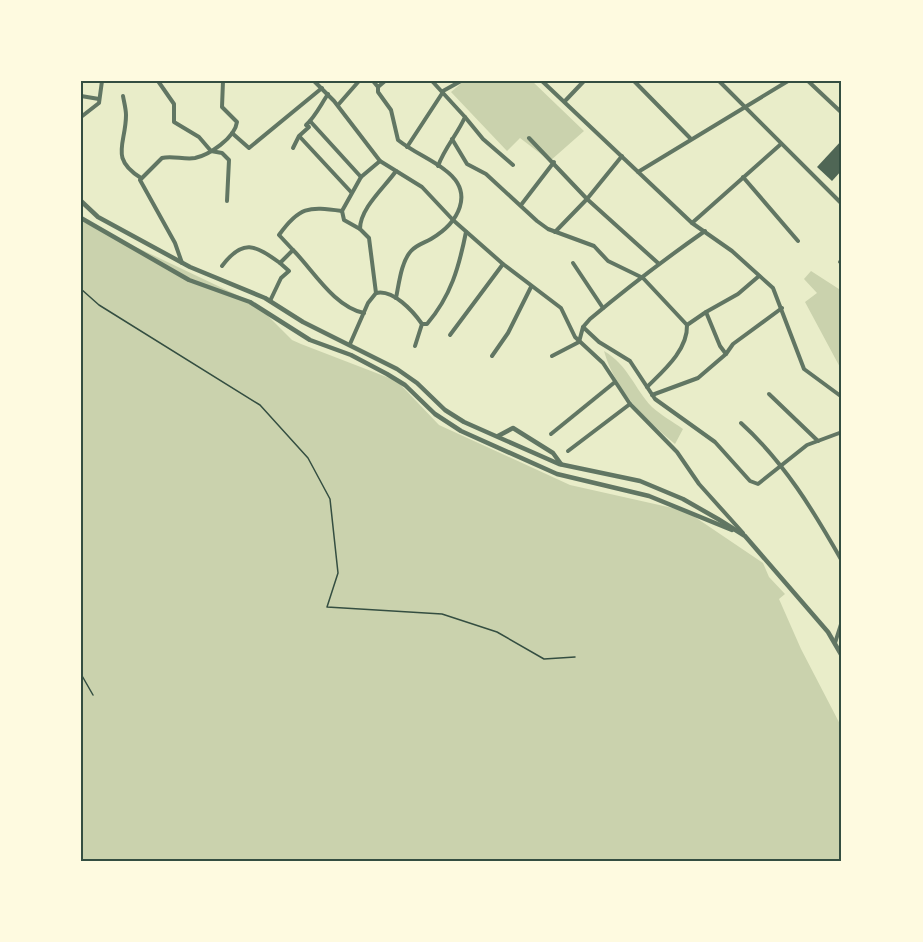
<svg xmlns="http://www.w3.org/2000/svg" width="923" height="942" font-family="'Space Grotesk',sans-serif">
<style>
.green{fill:#cad2ad}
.building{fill:#4f6655}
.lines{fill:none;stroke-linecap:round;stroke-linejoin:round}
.path{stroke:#344e41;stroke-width:1.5}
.minor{stroke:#617663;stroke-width:4}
.tertiary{stroke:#617663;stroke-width:4.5}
.neatline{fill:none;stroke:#344e41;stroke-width:2}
</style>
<rect width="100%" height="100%" fill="#e9edc9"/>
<!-- green -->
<g class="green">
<polygon points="464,81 532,81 584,131 550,161 520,138 507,151 451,92"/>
<polygon points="81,221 256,304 292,340 301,344 397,381 439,425 570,485 686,511 763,563 769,577 785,594 779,599 801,649 842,728 842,861 81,861"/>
<polygon points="811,271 842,291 842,371 805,302 817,293 804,279"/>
<path d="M604,351C628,365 634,388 652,407C661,415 673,422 683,429L675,444C644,418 615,390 604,351Z"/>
</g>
<!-- building -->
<polygon class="building" points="842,140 842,170 832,181 817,167"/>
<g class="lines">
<!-- path -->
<g class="path">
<polyline points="81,289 99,305 260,405 308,458 330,499 338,573 327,607 442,614 497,632 544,659 575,657"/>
<polyline points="81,674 93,695"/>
</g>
<!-- minor -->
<g class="minor">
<polyline points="158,81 174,104 174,122 199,137 211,151 222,153 229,160 227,201"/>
<polyline points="314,81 334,101 380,161 422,187 453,220 503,264 561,308 575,337 603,363 630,404 677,452 699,484 743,533"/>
<polyline points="373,81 378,87 385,81"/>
<path d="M432,81L465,117C457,135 445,147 438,166"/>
<polyline points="542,81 692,223 732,251 773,288 804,369 842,397"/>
<polyline points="634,81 690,138"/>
<polyline points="719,81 842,204"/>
<polyline points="808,81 842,113"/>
<path d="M378,87V92L391,110L398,140C413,152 431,159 445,170C476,193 458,223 431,239C424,243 416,245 411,251C401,262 399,284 396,298"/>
<polyline points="443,91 461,81"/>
<polyline points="81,96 99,99"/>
<path d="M123,96C124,102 126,109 126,115C126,144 109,158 141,178"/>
<polyline points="565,101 584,81"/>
<polyline points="338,105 359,81"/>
<polyline points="81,117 99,103 102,81"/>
<polyline points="465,117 483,139 513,165"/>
<polyline points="310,121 361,177"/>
<polyline points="232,133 249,148 322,88"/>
<polyline points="300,137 351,192"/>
<polyline points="529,138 587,199 658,263"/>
<polyline points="452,139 467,164 486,174 537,221 548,229 594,246 608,261 643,278 687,325"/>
<polyline points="407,147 443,92"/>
<path d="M293,148L299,136L309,127L306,125C315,117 320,106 328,94"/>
<polyline points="638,172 788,81"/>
<polyline points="743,177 798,241"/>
<polyline points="521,205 554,162"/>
<polyline points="342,211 344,220 360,229 369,238 376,293"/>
<polyline points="342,211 361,177 380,161"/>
<polyline points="692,223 781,144"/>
<path d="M360,229C360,208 385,187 396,171"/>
<polyline points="555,232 587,199 622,156"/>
<path d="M293,250C313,270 334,307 364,313"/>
<polyline points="840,262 842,263"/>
<path d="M182,263L175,243L140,180L162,158C172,155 184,160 195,158C209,155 235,138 237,122L222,107L223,81"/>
<polyline points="573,263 603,308"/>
<path d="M222,266C243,238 255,245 280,263"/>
<path d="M376,293C393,289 413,311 422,324"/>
<path d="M270,301L281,278L289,271L280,263L293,250L279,235C299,207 308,206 342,211"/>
<polyline points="706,312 738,294 759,276"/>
<polyline points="687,325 706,312 720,346 726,354 733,344 782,308"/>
<polyline points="583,327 599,342 630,361 655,399 715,442 750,481 758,484 807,445 842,432"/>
<polyline points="450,335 503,264"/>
<polyline points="350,344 368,303 376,293"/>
<path d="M415,346L422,324H427C451,296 459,267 466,232"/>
<polyline points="492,356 508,333 531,287"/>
<path d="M552,356L579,342L583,327L590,319C627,288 665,259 705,231"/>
<path d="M647,387C663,371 688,350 687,325"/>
<polyline points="769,394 818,441"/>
<polyline points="652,395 698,378 726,354"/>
<path d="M741,423C784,462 813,510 842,561"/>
<polyline points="551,434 615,382"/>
<polyline points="568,451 630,404"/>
<polyline points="835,643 842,621"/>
</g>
<!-- tertiary -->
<g class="tertiary">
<polyline points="81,201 98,217 190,267 265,298 303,322 397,369 417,383 445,410 464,422 559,464 640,481 683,499 718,519 745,536 828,632 842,656"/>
<polyline points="81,218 189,280 250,302 310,340 351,355 387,374 405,385 435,414 461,431 557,474 649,496 732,530"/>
<polyline points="498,436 513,428 553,453 561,464"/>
</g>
</g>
<!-- border -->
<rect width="923" height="942" fill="none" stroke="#fefae0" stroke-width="165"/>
<rect x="82" y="82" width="758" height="778" class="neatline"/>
</svg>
